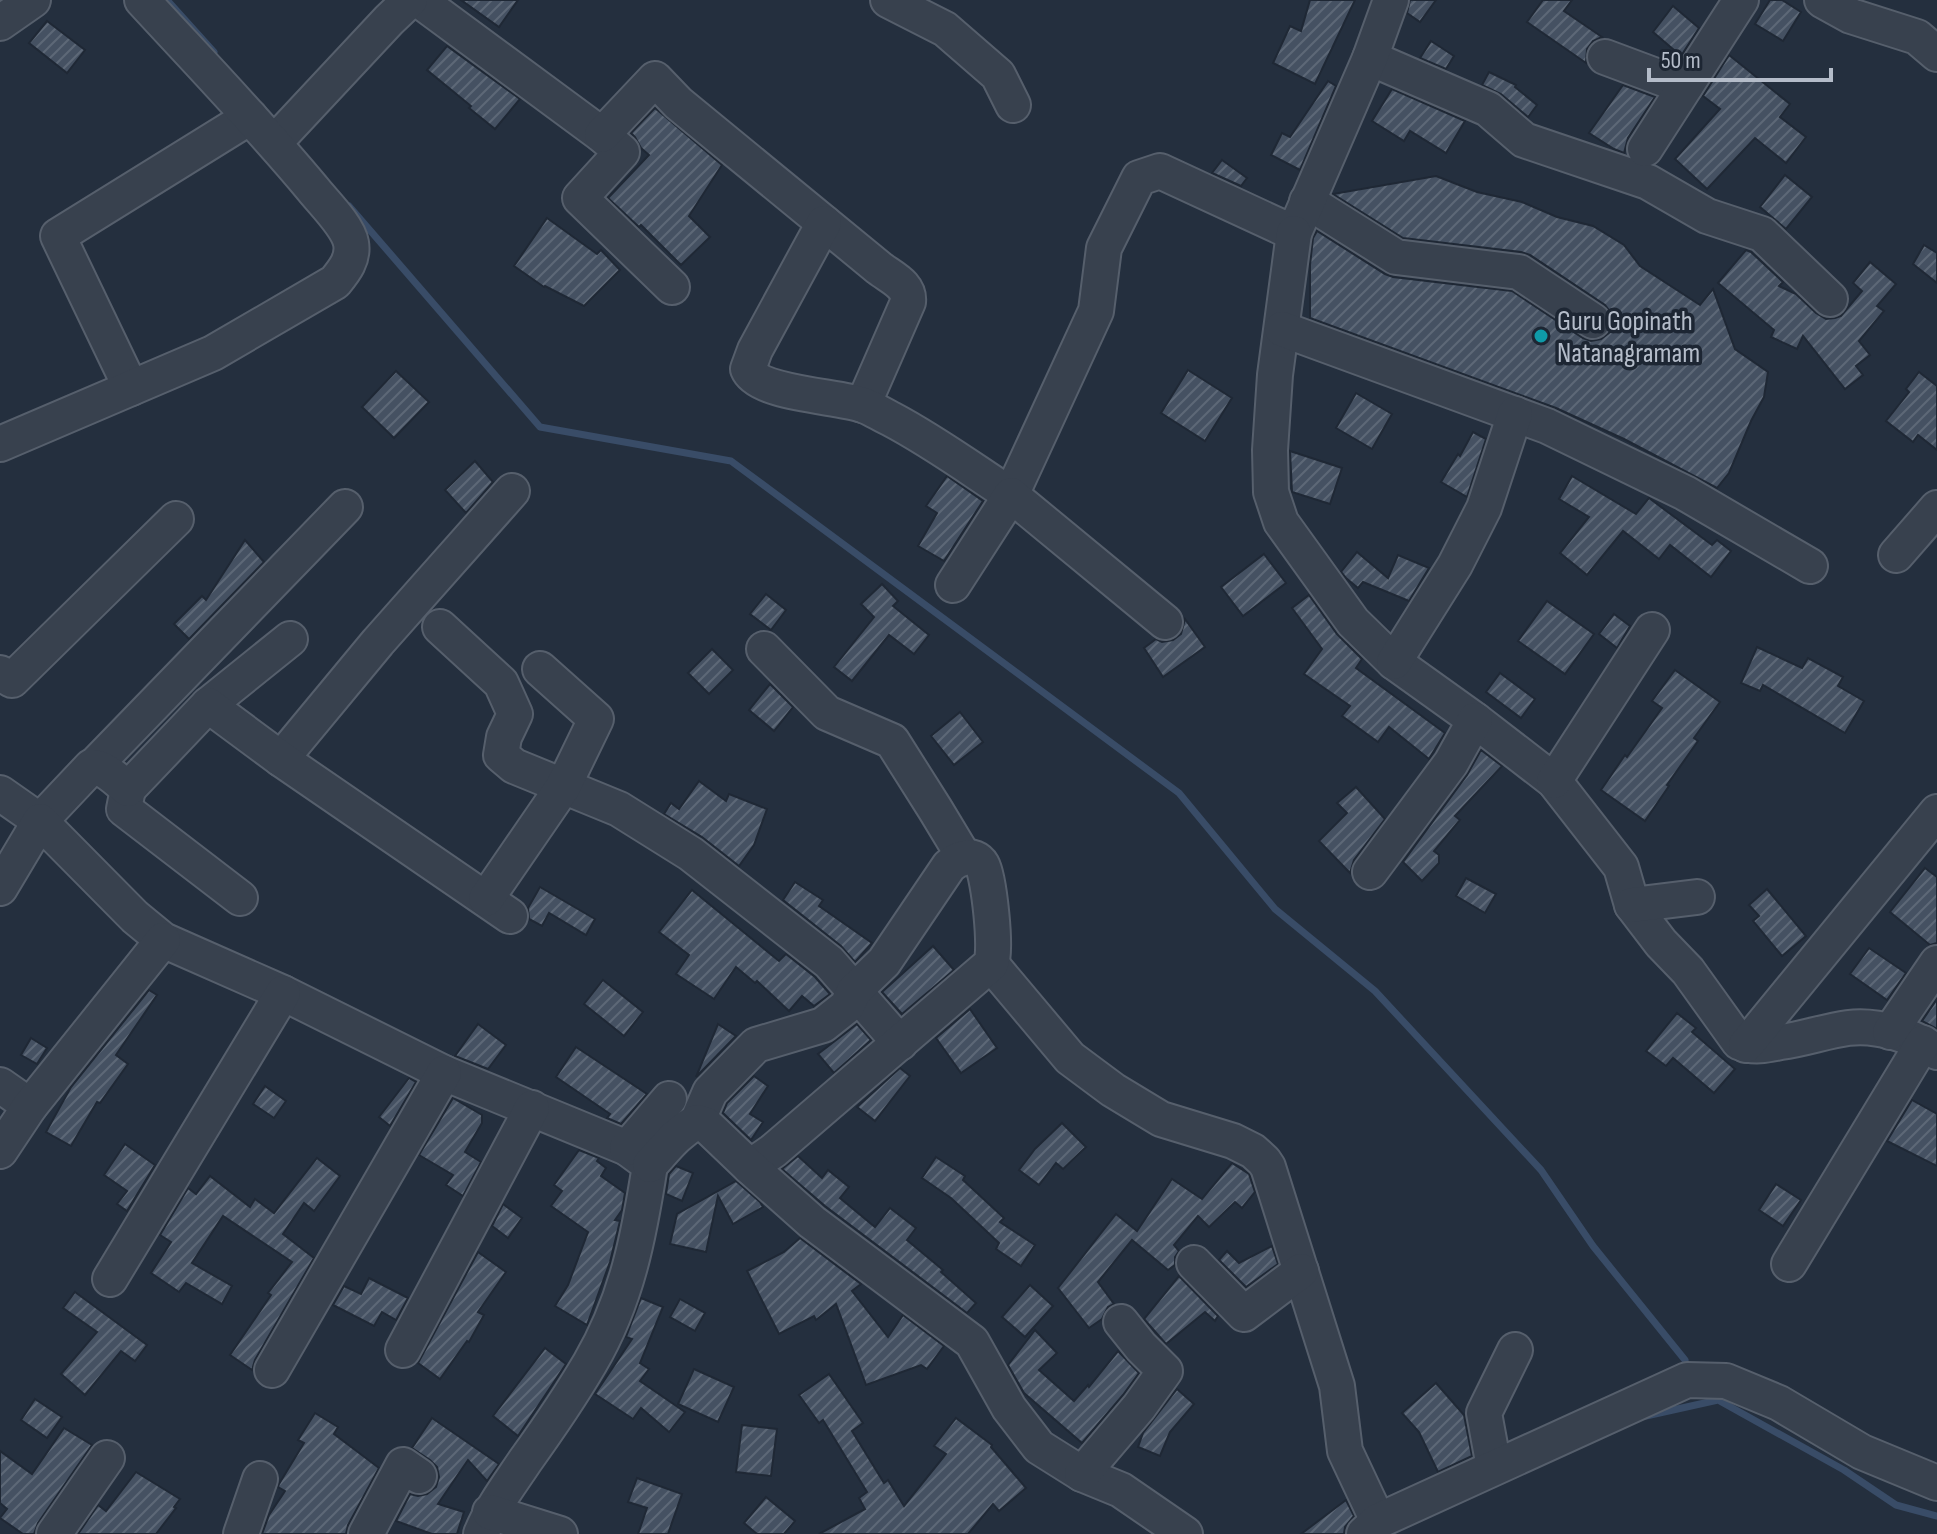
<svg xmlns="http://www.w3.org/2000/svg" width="1937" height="1534" font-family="'Sofia Sans Condensed',sans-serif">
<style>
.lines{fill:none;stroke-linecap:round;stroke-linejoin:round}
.stream{stroke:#394c67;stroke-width:7}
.building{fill:url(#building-hatch);stroke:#1f2835;stroke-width:2}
.minor-casing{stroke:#565f6c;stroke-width:38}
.minor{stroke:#38414e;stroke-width:34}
.culture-dot{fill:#0f9aa8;stroke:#1d2633;stroke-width:3}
.labels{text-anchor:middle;stroke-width:7;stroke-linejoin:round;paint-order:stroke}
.poi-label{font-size:28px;fill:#b4bcc9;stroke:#1d2633;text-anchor:start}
</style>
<defs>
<pattern id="building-hatch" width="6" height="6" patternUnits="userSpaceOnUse" patternTransform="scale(2)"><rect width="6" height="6" fill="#455162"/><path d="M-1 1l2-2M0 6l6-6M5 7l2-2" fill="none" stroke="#5d6877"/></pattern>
</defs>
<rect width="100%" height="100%" fill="#242f3e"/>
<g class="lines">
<!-- stream -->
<g class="stream">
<polyline points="167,0 214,52"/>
<polyline points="349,206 540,427 731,461 1179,793 1275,909 1375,991 1541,1170 1593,1246 1685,1360"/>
<polyline points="1646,1416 1718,1400 1844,1470 1896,1505 1937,1516"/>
</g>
</g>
<!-- building -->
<g class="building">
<polygon points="461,0 518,0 499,27"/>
<polygon points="1310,0 1355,0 1315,84 1273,63 1290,26 1301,31"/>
<polygon points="1410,0 1436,0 1420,22 1407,13"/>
<polygon points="1543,0 1572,0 1564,11 1602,37 1593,41 1587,49 1586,63 1527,22"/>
<polygon points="1770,0 1782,0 1801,12 1783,41 1755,24"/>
<polygon points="1673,6 1699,28 1681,56 1653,32"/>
<polygon points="47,21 85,50 67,73 29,43"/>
<polygon points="1431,41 1454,56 1446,69 1420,58"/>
<polygon points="447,46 520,99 495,129 469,108 471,106 427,70"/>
<polygon points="1729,55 1790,104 1780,117 1806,137 1786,163 1755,138 1707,189 1675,159 1720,109 1703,96"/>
<polygon points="1489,72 1516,85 1515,87 1537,105 1528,117 1501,94 1482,85"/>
<polygon points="1328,81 1336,86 1300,170 1271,155 1282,133 1290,137"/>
<polygon points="1623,85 1655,97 1628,138 1624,153 1614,149 1589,133"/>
<polygon points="1392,89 1465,121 1446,153 1410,131 1404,141 1372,121"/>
<polygon points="655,108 722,165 689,216 710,237 681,265 641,225 639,227 608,198 649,155 641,148 635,137 631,133"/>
<polygon points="1222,160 1247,178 1241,186 1212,173"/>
<polygon points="1785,175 1812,197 1786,229 1760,207"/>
<polygon points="1436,176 1477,192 1522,202 1557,217 1593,226 1624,245 1640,266 1700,305 1713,289 1735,349 1768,372 1764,397 1751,421 1729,473 1717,488 1624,439 1556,408 1310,318 1310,265 1313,238 1317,231 1385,274 1393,277 1512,291 1583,338 1591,341 1601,339 1609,333 1613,321 1611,313 1605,305 1530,255 1521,252 1403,238 1333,194"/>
<polygon points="547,218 597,254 601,250 620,270 584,306 545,286 544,287 514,266"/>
<polygon points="1924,245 1937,253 1937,283 1913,264"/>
<polygon points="1746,250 1751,252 1783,282 1779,286 1796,294 1816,313 1826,319 1835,318 1841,316 1862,291 1853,283 1870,262 1896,284 1877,306 1884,311 1859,341 1870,355 1856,366 1863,375 1845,389 1803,336 1797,349 1771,337 1774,330 1718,283"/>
<polygon points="1188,370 1232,398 1205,441 1161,413"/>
<polygon points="396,371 429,402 394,438 362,407"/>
<polygon points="1919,372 1937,386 1937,450 1918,435 1913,442 1886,421 1909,392 1906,389"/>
<polygon points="1356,393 1392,414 1372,449 1336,428"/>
<polygon points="1473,432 1486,439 1467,497 1441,482 1458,454 1460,456"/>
<polygon points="1290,451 1342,468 1330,504 1292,492"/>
<polygon points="475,461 493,482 466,513 445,490"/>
<polygon points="947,476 983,501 944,561 918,546 937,513 926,506"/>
<polygon points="1572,476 1636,514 1649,498 1712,545 1717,540 1731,551 1711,577 1670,545 1659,559 1623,531 1587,575 1560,553 1589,517 1559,499"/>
<polygon points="245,540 264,562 189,639 174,624 202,596 206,600"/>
<polygon points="1357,552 1388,578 1398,555 1429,568 1409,601 1363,582 1358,588 1346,578 1341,572"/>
<polygon points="1264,554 1286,583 1243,616 1221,587"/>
<polygon points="882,584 898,601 893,606 929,635 914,654 889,635 852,681 834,667 874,617 861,604"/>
<polygon points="766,594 786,610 771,630 750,614"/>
<polygon points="1309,595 1337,634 1362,659 1356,668 1445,733 1429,759 1389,727 1378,742 1342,716 1350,706 1304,674 1322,649 1292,608"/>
<polygon points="1547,601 1594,634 1565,674 1518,641"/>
<polygon points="1614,614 1630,626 1617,648 1599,634"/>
<polygon points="1185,619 1205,647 1163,677 1144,648 1156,639 1162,642 1173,640 1181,634"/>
<polygon points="1757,647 1802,668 1808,658 1843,677 1838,686 1864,701 1845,733 1763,685 1760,691 1741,683"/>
<polygon points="712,649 733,670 709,694 688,673"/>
<polygon points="1675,670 1720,702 1694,738 1698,741 1667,785 1669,786 1645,821 1601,790 1625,755 1627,757 1662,708 1652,701"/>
<polygon points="1500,673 1535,699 1521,718 1486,692"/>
<polygon points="770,684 793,707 774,731 749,710"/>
<polygon points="960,712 983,742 954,765 931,736"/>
<polygon points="1481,750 1502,766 1455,816 1460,820 1434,851 1439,855 1439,863 1422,881 1403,862 1467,775"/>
<polygon points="699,781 726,801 729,794 767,809 754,845 739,866 702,837 664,814 671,803 679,809"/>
<polygon points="1356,787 1385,819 1354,860 1350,873 1319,841 1347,813 1337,803"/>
<polygon points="1925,868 1937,877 1937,943 1930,945 1890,912"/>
<polygon points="1466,878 1496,894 1485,913 1456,896"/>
<polygon points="795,882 823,900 819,906 872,943 855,962 841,946 783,900"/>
<polygon points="540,887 595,919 586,935 549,913 542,926 529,919 528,908"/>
<polygon points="1767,889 1806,936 1782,956 1753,921 1759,916 1749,905"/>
<polygon points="692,890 779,961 786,954 815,977 830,994 814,1006 802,996 789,1011 757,981 755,983 736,967 714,999 676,974 689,955 659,932"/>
<polygon points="933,946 954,970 902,1014 882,992"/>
<polygon points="1869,948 1906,973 1887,1000 1850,974"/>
<polygon points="603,980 643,1012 624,1036 584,1004"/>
<polygon points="149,990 157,995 116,1055 128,1064 100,1103 97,1102 71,1146 46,1132 71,1087"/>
<polygon points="1937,999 1937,1029 1922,1021"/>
<polygon points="970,1009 997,1048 961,1073 936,1038"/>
<polygon points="1677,1013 1696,1028 1692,1032 1735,1069 1714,1093 1673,1058 1666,1066 1646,1051"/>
<polygon points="478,1024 506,1045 488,1069 455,1056"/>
<polygon points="718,1024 736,1036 696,1077 708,1048"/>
<polygon points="857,1024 871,1040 834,1073 818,1054"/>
<polygon points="31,1038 47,1048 37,1064 21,1055"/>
<polygon points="576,1047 647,1094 621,1124 607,1118 610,1114 556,1077"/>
<polygon points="900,1068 910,1076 875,1121 857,1107"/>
<polygon points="754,1076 768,1086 750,1114 763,1122 751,1140 723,1113 727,1103"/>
<polygon points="409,1078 416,1082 390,1126 379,1117"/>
<polygon points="265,1086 286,1101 274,1118 253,1104"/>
<polygon points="453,1098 482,1115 482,1123 465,1152 481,1162 463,1196 446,1185 453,1175 419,1155"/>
<polygon points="1912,1100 1937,1114 1937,1166 1887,1141"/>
<polygon points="1062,1123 1086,1147 1063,1169 1056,1163 1039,1185 1019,1170 1035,1149"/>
<polygon points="125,1144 155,1165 127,1211 117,1204 127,1191 104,1175"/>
<polygon points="579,1150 599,1158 597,1161 606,1168 601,1176 625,1193 622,1210 615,1220 620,1221 610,1262 587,1325 555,1306 568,1285 588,1232 551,1206 562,1191 554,1185"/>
<polygon points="798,1156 822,1178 828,1170 849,1187 840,1198 875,1227 890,1208 916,1228 907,1240 943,1270 941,1272 976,1303 967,1313 825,1206 782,1169"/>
<polygon points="936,1157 965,1176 963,1180 1004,1218 1000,1222 1035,1245 1021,1266 996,1249 999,1243 951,1198 922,1178"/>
<polygon points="317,1158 340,1176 314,1211 304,1203 283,1234 314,1258 255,1360 252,1370 230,1355 271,1295 268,1293 292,1262 223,1216 192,1263 232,1286 222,1304 186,1283 179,1292 151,1273 171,1242 160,1235 188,1188 196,1194 210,1176 250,1207 255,1199 274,1213"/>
<polygon points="1232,1163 1249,1174 1255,1192 1242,1208 1235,1202 1209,1227 1198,1216 1174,1245 1179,1251 1175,1257 1175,1265 1168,1270 1132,1240 1098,1282 1114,1304 1108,1307 1102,1319 1089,1328 1058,1288 1116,1214 1137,1231 1172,1179 1202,1199"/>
<polygon points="676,1166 693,1173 682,1201 666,1194 669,1174"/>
<polygon points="736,1181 760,1202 763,1207 733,1224 718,1196 706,1252 670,1244 677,1214"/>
<polygon points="1776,1184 1801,1200 1783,1226 1759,1210"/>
<polygon points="503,1204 522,1218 508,1238 492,1226"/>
<polygon points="800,1238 861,1284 852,1291 888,1337 903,1315 944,1346 927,1369 921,1365 866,1385 836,1304 816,1320 814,1316 779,1334 747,1271 784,1252"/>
<polygon points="1272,1246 1278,1264 1246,1287 1219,1260 1227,1251 1239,1263"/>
<polygon points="478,1252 506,1272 478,1312 484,1315 469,1342 467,1341 440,1379 418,1363"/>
<polygon points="1179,1276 1218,1316 1215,1321 1205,1312 1166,1344 1144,1319"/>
<polygon points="369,1278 408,1298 396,1320 382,1312 374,1326 333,1305 344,1286 361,1294"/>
<polygon points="1030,1285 1053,1306 1025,1337 1002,1317"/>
<polygon points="75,1292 147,1345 135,1361 121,1351 85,1395 61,1374 97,1332 63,1308"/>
<polygon points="641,1298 663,1307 640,1363 649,1369 640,1381 685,1412 669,1432 641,1408 633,1419 595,1394 632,1339 626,1337"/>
<polygon points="680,1299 705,1313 695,1331 670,1317"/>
<polygon points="1035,1330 1057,1353 1039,1370 1074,1401 1088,1385 1089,1387 1118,1351 1139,1373 1123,1395 1082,1443 1024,1393 1008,1365"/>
<polygon points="545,1348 566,1364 518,1436 493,1416"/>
<polygon points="694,1369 734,1387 718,1422 678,1404"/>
<polygon points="829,1374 863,1423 852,1431 884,1483 888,1480 904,1506 946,1454 934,1446 956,1418 992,1445 991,1447 1026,1488 999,1511 993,1504 968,1534 819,1534 865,1509 859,1498 867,1492 823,1420 819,1423 799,1395"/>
<polygon points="1436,1383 1464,1415 1472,1456 1438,1472 1419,1432 1402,1413"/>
<polygon points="1177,1389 1194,1404 1170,1432 1160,1456 1138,1447 1143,1433"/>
<polygon points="35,1399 62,1417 47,1438 21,1420"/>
<polygon points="315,1413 338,1427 334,1434 379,1468 348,1525 346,1534 262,1534 269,1515 285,1491 278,1487 279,1484 304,1443 298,1440"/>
<polygon points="432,1418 499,1464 487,1481 468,1460 438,1504 464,1512 457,1534 432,1534 396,1521 410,1494 418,1496 427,1494 436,1487 439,1477 437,1467 430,1460 412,1448"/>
<polygon points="742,1425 777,1429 771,1476 736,1472"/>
<polygon points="64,1428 92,1445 38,1523 34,1534 23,1534 0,1518 7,1509 0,1503 0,1451 32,1474"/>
<polygon points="136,1472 180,1499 174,1507 176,1508 156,1534 78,1534 98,1505 106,1511"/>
<polygon points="637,1478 682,1494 668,1534 638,1534 647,1508 628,1502"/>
<polygon points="766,1497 795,1521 784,1534 757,1534 744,1523"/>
<polygon points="1346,1500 1354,1516 1345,1527 1344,1534 1301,1534"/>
</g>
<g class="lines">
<!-- minor casing -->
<g class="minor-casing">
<g id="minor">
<polyline points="419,0 602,135 622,152 580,198 672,287"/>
<polyline points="888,0 945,29 998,75 1013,105"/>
<polyline points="1822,0 1851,16 1917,37 1937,54"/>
<polyline points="0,23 33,0"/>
<polyline points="1605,57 1664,79 1686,85"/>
<polyline points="1370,58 1488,109 1524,140 1648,182 1707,216 1762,234 1830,299"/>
<path d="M602,135L655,79L678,103L879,268C892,278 910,285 908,302L863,405"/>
<polyline points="274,143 389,20 410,0"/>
<polyline points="1645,149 1741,0"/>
<polyline points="1307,201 1396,257 1519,272 1593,321"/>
<path d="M824,223L755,350L748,369C758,394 838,396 863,405C872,408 882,415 891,419C933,441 971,469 1011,495L1096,311L1104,248L1139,178L1160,171L1294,233L1370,58L1391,0"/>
<path d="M1294,233L1275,375L1270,450L1271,492L1281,522L1353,622L1394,662L1475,720L1554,781L1621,867L1632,905L1661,943L1688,971L1739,1042C1753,1048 1767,1045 1781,1042C1804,1039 1826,1031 1848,1028C1878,1024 1913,1036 1937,1052"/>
<polyline points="1282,329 1547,426 1685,493 1810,566"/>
<polyline points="131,388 58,236 250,117"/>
<path d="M0,444L213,353L335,282C344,271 354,259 351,243C348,226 323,202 312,188C258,123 199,62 142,0"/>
<polyline points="1896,555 1937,508"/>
<polyline points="953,585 1011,495 1165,622"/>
<polyline points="440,627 501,683 515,714 504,737 501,755 514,766 619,809 691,854 829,962 900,1043"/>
<polyline points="764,649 827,713 892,741 935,809 964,857"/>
<polyline points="1394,662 1455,565 1484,508 1515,414"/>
<polyline points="0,673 12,680 176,519"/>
<polyline points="208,705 290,639"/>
<polyline points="281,759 378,642 512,491"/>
<polyline points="94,766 345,507"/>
<polyline points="1554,781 1652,630"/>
<polyline points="128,789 124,809 240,898"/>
<path d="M0,793L40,821L91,767C104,766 118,781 128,789L208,705L281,759L510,916"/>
<polyline points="1370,872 1451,763 1475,720"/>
<path d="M0,888L40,821L135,917L163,940L283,993L444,1073L627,1148L650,1165C639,1236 627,1300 590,1363C570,1397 548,1429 525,1461C509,1485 492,1507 481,1534"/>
<polyline points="486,899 563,787 596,719 540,669"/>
<polyline points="1632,905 1697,897"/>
<polyline points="991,964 1070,1058 1113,1090 1161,1119 1233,1141 1253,1151 1264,1161 1268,1167 1337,1386 1345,1451 1378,1521"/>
<polyline points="1890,1032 1937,963"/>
<polyline points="1746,1045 1937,812"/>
<polyline points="0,1085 30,1106"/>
<path d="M697,1122L710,1092L756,1045L823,1025L847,1006L854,991L884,962L949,866C957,859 974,851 982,865C989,877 997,951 991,964L773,1151L750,1167"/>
<polyline points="627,1148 669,1099"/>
<polyline points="0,1151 30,1106 163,940"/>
<path d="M650,1165C665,1149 677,1132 697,1122L706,1125L750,1167L812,1222L972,1342L1009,1408L1039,1447L1082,1474L1121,1490L1185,1534"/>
<polyline points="1194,1263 1244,1314 1301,1271"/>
<polyline points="1789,1264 1923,1043"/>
<polyline points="110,1279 283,993"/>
<polyline points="403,1350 532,1108"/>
<polyline points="272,1370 444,1073"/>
<polyline points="1494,1467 1484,1413 1515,1350"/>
<polyline points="1082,1474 1139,1407 1165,1371 1141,1347 1121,1322"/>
<polyline points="490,1512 560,1534"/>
<polyline points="54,1534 107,1458"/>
<polyline points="241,1534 260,1479"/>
<polyline points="366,1534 403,1465 419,1476"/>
<polyline points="1364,1534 1378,1521 1687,1380 1726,1381 1779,1403 1862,1452 1937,1483"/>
</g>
</g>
<!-- minor -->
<use href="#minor" class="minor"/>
</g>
<!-- markers -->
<circle class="culture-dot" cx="1541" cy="336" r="8"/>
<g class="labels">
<!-- poi labels -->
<g class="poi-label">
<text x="1557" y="330">Guru Gopinath<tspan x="1557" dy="32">Natanagramam</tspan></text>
</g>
</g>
<!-- scale -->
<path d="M1649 68v12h182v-12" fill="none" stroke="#b4bcc9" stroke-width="4"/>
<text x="1661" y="68" font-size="24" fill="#b4bcc9" stroke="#1d2633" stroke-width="6" paint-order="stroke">50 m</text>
</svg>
